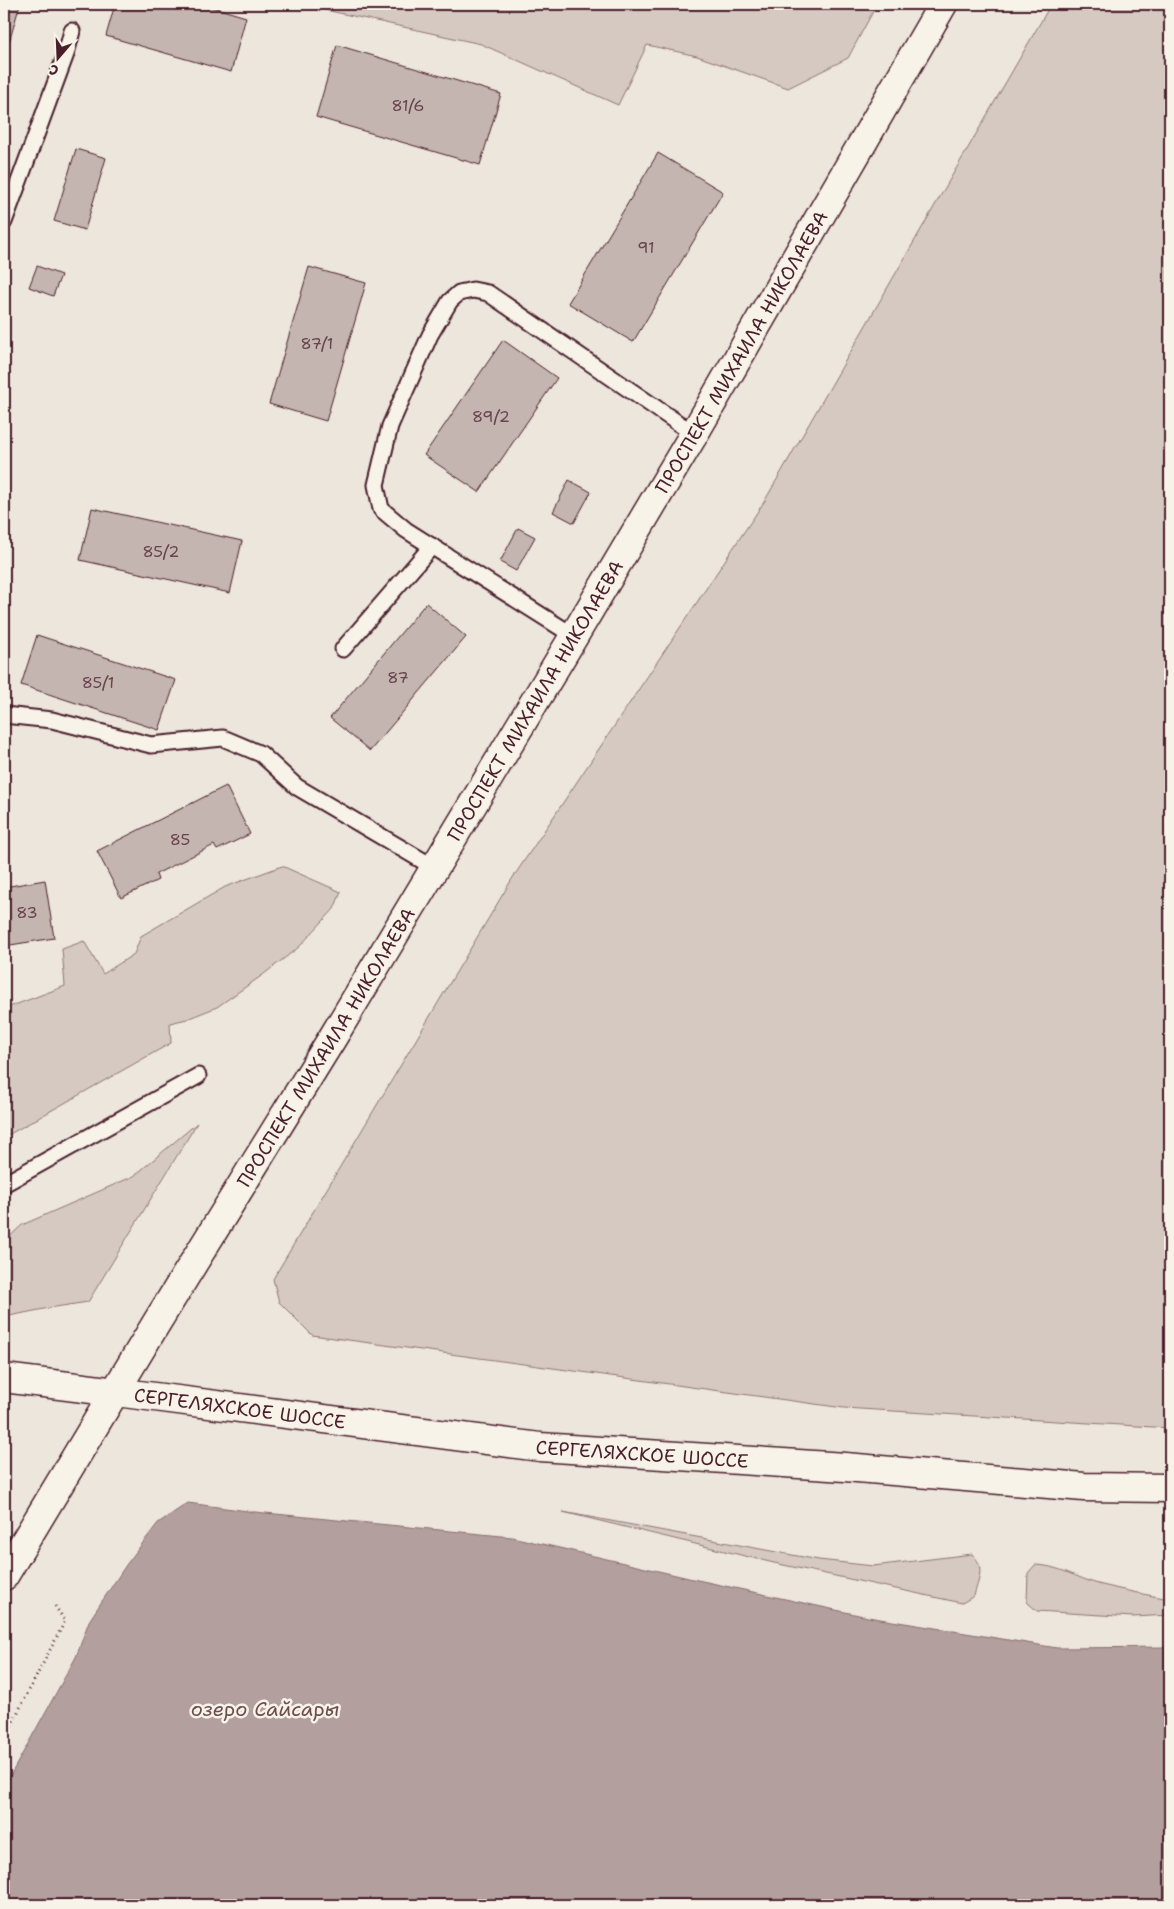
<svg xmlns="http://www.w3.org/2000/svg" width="1174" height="1909" font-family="'Shantell Sans',sans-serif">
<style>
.green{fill:#d5c9c2;stroke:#907476}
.water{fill:#b39f9d;stroke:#896c6f}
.building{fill:#c4b5b0;stroke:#4a1f2b}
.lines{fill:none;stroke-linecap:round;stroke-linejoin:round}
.lane-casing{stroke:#4a1f2b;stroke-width:19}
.secondary-casing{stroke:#4a1f2b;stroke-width:31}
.primary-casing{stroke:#4a1f2b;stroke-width:31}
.path{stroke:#4a1f2b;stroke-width:3;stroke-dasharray:1 4;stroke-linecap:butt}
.lane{stroke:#f7f3e8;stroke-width:15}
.secondary{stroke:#f7f3e8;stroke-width:28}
.primary{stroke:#f7f3e8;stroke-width:28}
.labels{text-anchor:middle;stroke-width:5;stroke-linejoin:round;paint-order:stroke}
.number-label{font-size:16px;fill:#68444c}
.street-label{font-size:19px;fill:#4a1f2b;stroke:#f7f3e8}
.water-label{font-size:20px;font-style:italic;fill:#6f4c53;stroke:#f7f3e8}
</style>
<rect width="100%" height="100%" fill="#ece6dd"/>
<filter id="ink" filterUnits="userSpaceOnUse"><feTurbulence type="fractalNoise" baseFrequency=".02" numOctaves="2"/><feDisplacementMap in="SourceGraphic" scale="10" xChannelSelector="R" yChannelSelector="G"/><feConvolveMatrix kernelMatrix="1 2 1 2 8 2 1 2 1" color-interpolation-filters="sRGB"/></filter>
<g filter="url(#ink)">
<!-- green -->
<g class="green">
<polygon points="298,4 877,4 848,58 788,88 697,56 647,45 618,105 481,44"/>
<polygon points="1051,4 1170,4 1170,1428 844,1408 312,1335 279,1302 273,1279 512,879 764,502"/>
<polygon points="282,866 341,892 334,909 299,947 264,974 217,1007 187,1019 170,1023 171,1043 8,1135 4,1129 4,1009 65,986 62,949 84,941 103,974 134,954 141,936 225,887"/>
<polygon points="197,1123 88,1302 49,1308 4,1317 4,1242 22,1225 134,1176"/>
<path d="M563,1512L819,1560L873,1566L972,1554C986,1567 978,1580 974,1596L962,1603L774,1563Z"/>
<path d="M1035,1565C1057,1565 1077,1578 1098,1584C1122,1590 1146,1595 1170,1599V1615L1133,1617L1037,1611L1027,1602L1028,1573Z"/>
</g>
<!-- water -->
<polygon class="water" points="188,1503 255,1512 512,1537 693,1579 868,1617 1057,1648 1170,1647 1170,1905 4,1905 4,1787 76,1657 89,1621 126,1565 158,1523"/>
<!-- building -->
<g class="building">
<polygon points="4,4 20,4 4,60"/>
<polygon points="115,4 202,4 246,17 231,72 106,36"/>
<polygon points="337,45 501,94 480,165 316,117"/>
<polygon points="76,149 106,158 85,230 54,221"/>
<polygon points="658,153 723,192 633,342 568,303"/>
<polygon points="37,266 61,275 53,296 29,287"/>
<polygon points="309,267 366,283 326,421 269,404"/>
<polygon points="503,340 557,378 479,492 424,455"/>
<polygon points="569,480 591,492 574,523 553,512"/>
<polygon points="92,508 242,541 230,593 80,560"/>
<polygon points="518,528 535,537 516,571 500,562"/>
<polygon points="426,603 466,637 370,751 330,718"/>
<polygon points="37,635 176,680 159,730 21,685"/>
<polygon points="226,786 250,834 217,850 214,845 156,874 158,880 121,898 97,851"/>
<polygon points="45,880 54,938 4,946 4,887"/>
</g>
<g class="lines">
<!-- lane casing -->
<g class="lane-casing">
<g id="lane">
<polyline points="4,222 66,54 72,31"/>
<polyline points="574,636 406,530 381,509 376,485 390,426 430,335 450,301 459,293 473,290 488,293 694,434"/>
<polyline points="343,649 432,546"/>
<polyline points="4,715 52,720 151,745 223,738 261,754 297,787 435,868"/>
<polyline points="4,1184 198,1076"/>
</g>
</g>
<!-- secondary casing -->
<g class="secondary-casing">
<polyline id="secondary" points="4,1378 116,1392"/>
</g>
<!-- primary casing -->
<g class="primary-casing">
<g id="primary">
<path id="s1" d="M116,1392L540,1447L845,1467L1084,1487L1170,1488"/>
<path id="s2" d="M4,1576L157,1322L333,1037L574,636L694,434L943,4"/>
</g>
</g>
<!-- path -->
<polyline class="path" points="4,1739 65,1621 55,1606"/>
<!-- lane -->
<use href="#lane" class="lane"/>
<!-- secondary -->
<use href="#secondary" class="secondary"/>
<!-- primary -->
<use href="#primary" class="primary"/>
</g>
</g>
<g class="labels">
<!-- number labels -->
<g class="number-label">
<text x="408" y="111">81/6</text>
<text x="646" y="253">91</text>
<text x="317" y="349">87/1</text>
<text x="491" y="422">89/2</text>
<text x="161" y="557">85/2</text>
<text x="398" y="683">87</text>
<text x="98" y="688">85/1</text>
<text x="180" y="845">85</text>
<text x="27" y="918">83</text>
</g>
<!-- street labels -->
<g class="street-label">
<text dy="7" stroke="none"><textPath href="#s2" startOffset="1429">ПРОСПЕКТ МИХАИЛА НИКОЛАЕВА</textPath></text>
<text dy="7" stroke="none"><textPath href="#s2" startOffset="1024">ПРОСПЕКТ МИХАИЛА НИКОЛАЕВА</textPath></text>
<text dy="7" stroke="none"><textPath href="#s2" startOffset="619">ПРОСПЕКТ МИХАИЛА НИКОЛАЕВА</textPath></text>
<text dy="7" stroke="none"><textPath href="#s1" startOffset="125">СЕРГЕЛЯХСКОЕ ШОССЕ</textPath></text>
<text dy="7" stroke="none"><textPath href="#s1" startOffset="530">СЕРГЕЛЯХСКОЕ ШОССЕ</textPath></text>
</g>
<!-- water labels -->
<g class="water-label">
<text x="265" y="1716">озеро Сайсары</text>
</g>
</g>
<!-- margin -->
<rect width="1174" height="1909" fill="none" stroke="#f7f3e8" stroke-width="20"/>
<rect x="10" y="10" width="1154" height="1889" fill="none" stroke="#4a1f2b" stroke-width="2" filter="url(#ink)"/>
<!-- north arrow -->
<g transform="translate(58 58) rotate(199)" stroke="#f7f3e8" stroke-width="4" paint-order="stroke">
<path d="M0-4L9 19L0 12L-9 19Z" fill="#4a1f2b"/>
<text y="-8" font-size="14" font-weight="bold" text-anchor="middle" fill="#4a1f2b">С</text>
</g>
</svg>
